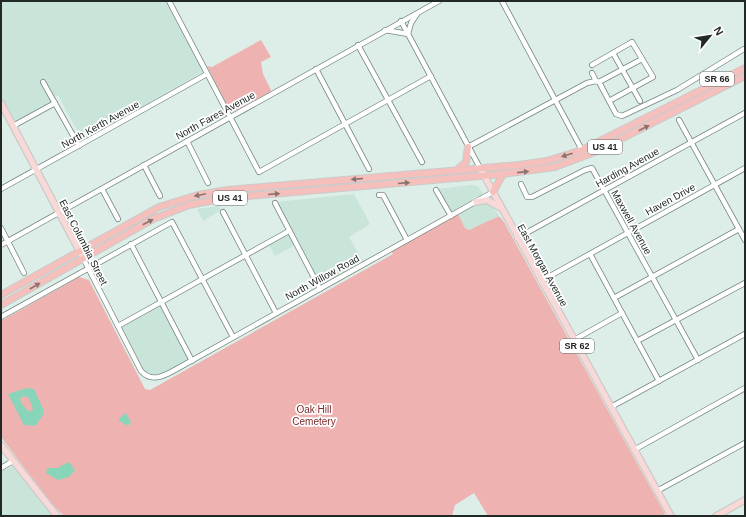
<svg xmlns="http://www.w3.org/2000/svg" width="746" height="517" font-family="Helvetica,sans-serif">
<style>
.built{fill:#c9e4d9}
.green{fill:#eeb3b0}
.water{fill:#89d5ba;fill-rule:evenodd}
.lines{fill:none;stroke-linecap:round;stroke-linejoin:round}
.minor-casing{stroke:#778781;stroke-width:6}
.major-casing{stroke:#cacbcb;stroke-width:8}
.highway-casing{stroke:#cacbcb;stroke-width:8}
.minor{stroke:#fff;stroke-width:4.5}
.major{stroke:#f9d9d7;stroke-width:5.5}
.highway{stroke:#f5bfbc;stroke-width:6}
.oneway{fill:#8b7470}
.labels{text-anchor:middle;stroke-width:3.5;stroke-linejoin:round;paint-order:stroke}
.shield{fill:#fff;stroke:#646866;stroke-width:1}
.shield-label{font-size:9px;font-weight:bold;fill:#212825}
.street-label{font-size:10px;fill:#212825;stroke:#fff}
.park-label{font-size:10px;fill:#7d2a2d;stroke:#fff}
</style>
<rect width="100%" height="100%" fill="#dceee7"/>
<!-- built -->
<g class="built">
<polygon points="1,1 165,1 203,72 82,140 58,95 52,98 52,103 15,122 1,95"/>
<polygon points="471,185 478,186 483,194 451,212 437,189"/>
<polygon points="354,194 370,224 349,237 363,262 323,285 319,283 276,202"/>
<polygon points="480,202 490,203 500,217 494,218 477,228 469,230 465,228 458,214"/>
<polygon points="219,206 221,210 203,221 197,209"/>
<polygon points="289,232 295,245 275,256 268,243"/>
<polygon points="160,304 190,359 164,373 152,375 142,368 120,327"/>
<polygon points="12,466 15,467 53,516 1,516 1,472"/>
</g>
<!-- green -->
<g class="green">
<polygon points="261,40 271,57 261,62 263,74 271,90 270,92 233,112 230,111 207,66 212,67"/>
<polygon points="458,214 465,228 469,230 497,217 500,217 504,222 665,514 661,516 488,516 474,493 455,505 452,516 64,516 51,503 1,437 1,321 79,277 89,280 145,389 150,390 393,254 391,251"/>
</g>
<!-- water -->
<g class="water">
<path d="M27,388L34,389L44,411L43,415L35,426L24,425L8,394ZM23,396L29,398L33,409L32,411H28L22,404L20,399Z"/>
<polygon points="125,413 127,415 131,422 128,426 119,421 119,419"/>
<polygon points="69,462 75,470 69,477 58,480 46,473 47,468 57,468"/>
</g>
<g class="lines">
<!-- minor casing -->
<g class="minor-casing">
<g id="minor">
<polyline points="169,1 259,172 431,76"/>
<polyline points="502,1 582,150"/>
<polyline points="401,21 480,168"/>
<polyline points="385,30 408,34 411,23 417,14"/>
<polyline points="358,45 422,162"/>
<polyline points="613,53 640,101"/>
<polyline points="592,65 632,42 653,77 609,101"/>
<polyline points="316,69 369,169"/>
<polyline points="592,73 596,81 599,82 616,114 622,116 677,90 744,49"/>
<polyline points="43,82 79,146"/>
<polyline points="599,82 642,59"/>
<polyline points="679,120 745,240"/>
<polyline points="13,126 55,103"/>
<polyline points="187,141 208,183"/>
<polyline points="468,147 587,83 596,81"/>
<polyline points="144,165 160,196"/>
<polyline points="521,184 527,197 532,197 585,170 592,168 698,360"/>
<polyline points="1,189 207,74"/>
<polyline points="102,189 118,219"/>
<polyline points="436,190 451,216"/>
<polyline points="379,195 383,195 407,240"/>
<polyline points="275,203 320,289"/>
<polyline points="223,212 276,313"/>
<polyline points="1,228 24,273"/>
<polyline points="517,238 745,113"/>
<polyline points="131,244 192,361"/>
<polyline points="1,245 439,1"/>
<polyline points="590,254 659,381"/>
<path d="M83,258L141,371C151,382 162,377 173,371L493,192"/>
<polyline points="541,281 745,168"/>
<polyline points="614,298 739,229"/>
<polyline points="1,317 172,222 233,337"/>
<polyline points="118,326 289,231"/>
<polyline points="574,340 622,313"/>
<polyline points="637,341 745,283"/>
<polyline points="611,407 745,334"/>
<polyline points="634,450 745,388"/>
<polyline points="1,468 13,461"/>
<polyline points="657,491 745,443"/>
</g>
</g>
<!-- major casing -->
<g class="major-casing">
<g id="major">
<polyline points="1,103 83,258"/>
<polyline points="480,168 671,516"/>
<polyline points="476,202 487,200 501,208"/>
<polyline points="1,445 57,516"/>
<polyline points="716,516 745,500"/>
</g>
</g>
<!-- highway casing -->
<g class="highway-casing">
<g id="highway">
<polyline points="456,171 466,162 468,147"/>
<polyline points="493,192 503,174"/>
<polyline points="1,295 159,207 198,195 228,190 519,165 547,161 582,150 745,68"/>
<polyline points="1,305 153,219 189,205 225,198 503,174 555,167 597,151 745,76"/>
</g>
</g>
<!-- minor -->
<use href="#minor" class="minor"/>
<!-- major -->
<use href="#major" class="major"/>
<!-- highway -->
<use href="#highway" class="highway"/>
</g>
<!-- one-way arrows -->
<defs><path id="oneway-solid" d="M-6-.8H1V-3.2L6.5 0L1 3.2V.8H-6Z"/></defs>
<g class="oneway">
<use href="#oneway-solid" transform="translate(644 128) rotate(-27)"/>
<use href="#oneway-solid" transform="translate(567 155) rotate(162)"/>
<use href="#oneway-solid" transform="translate(523 172) rotate(-6)"/>
<use href="#oneway-solid" transform="translate(357 179) rotate(175)"/>
<use href="#oneway-solid" transform="translate(404 183) rotate(-5)"/>
<use href="#oneway-solid" transform="translate(274 194) rotate(-5)"/>
<use href="#oneway-solid" transform="translate(200 195) rotate(168)"/>
<use href="#oneway-solid" transform="translate(148 222) rotate(-28)"/>
<use href="#oneway-solid" transform="translate(35 286) rotate(-30)"/>
</g>
<g class="labels">
<!-- shield labels -->
<g class="shield">
<rect x="700" y="72" width="34" height="14" rx="3"/>
<rect x="588" y="140" width="34" height="14" rx="3"/>
<rect x="213" y="191" width="34" height="14" rx="3"/>
<rect x="560" y="339" width="34" height="14" rx="3"/>
</g>
<g class="shield-label">
<text x="717" y="82">SR 66</text>
<text x="605" y="150">US 41</text>
<text x="230" y="201">US 41</text>
<text x="577" y="349">SR 62</text>
</g>
<!-- street labels -->
<g class="street-label">
<text transform="translate(215 115) rotate(-29)" y="4">North Fares Avenue</text>
<text transform="translate(100 124) rotate(-29)" y="4">North Kerth Avenue</text>
<text transform="translate(627 167) rotate(-29)" y="4">Harding Avenue</text>
<text transform="translate(670 199) rotate(-29)" y="4">Haven Drive</text>
<text transform="translate(632 222) rotate(61)" y="4">Maxwell Avenue</text>
<text transform="translate(84 242) rotate(63)" y="4">East Columbia Street</text>
<text transform="translate(543 265) rotate(61)" y="4">East Morgan Avenue</text>
<text transform="translate(322 277) rotate(-29)" y="4">North Willow Road</text>
</g>
<!-- park labels -->
<g class="park-label">
<text x="314" y="413">Oak Hill<tspan x="314" dy="12">Cemetery</tspan></text>
</g>
</g>
<!-- border -->
<rect width="746" height="517" fill="none" stroke="#212825" stroke-width="4"/>
<!-- north arrow -->
<g transform="translate(710 36) rotate(60)" stroke="#ffffff" stroke-width="3" paint-order="stroke">
<path d="M0-3L7 15L0 10L-7 15Z" fill="#212825"/>
<text y="-6" font-size="11" font-weight="bold" text-anchor="middle" fill="#212825">N</text>
</g>
</svg>
